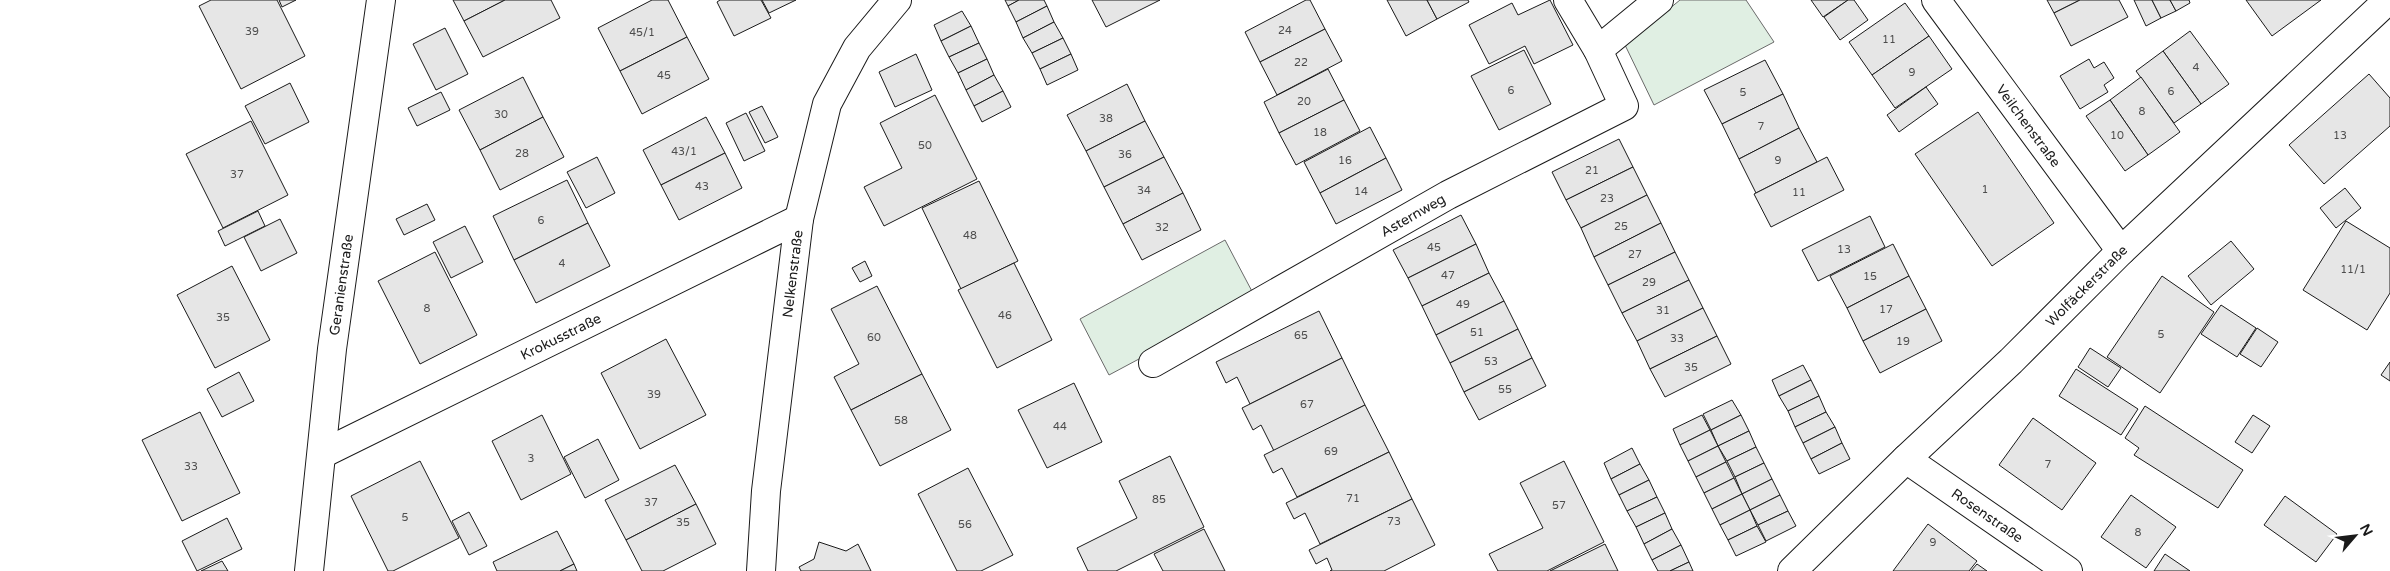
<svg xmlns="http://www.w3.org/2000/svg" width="2390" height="571" font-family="'Varela Round',sans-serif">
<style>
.green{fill:#e0efe3;stroke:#6a6a6a}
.building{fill:#e6e6e6;stroke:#1a1a1a}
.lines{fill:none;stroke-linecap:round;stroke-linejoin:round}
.minor-casing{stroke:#1a1a1a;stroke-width:30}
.minor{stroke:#fff;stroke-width:28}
.labels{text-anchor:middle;stroke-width:4;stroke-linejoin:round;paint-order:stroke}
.number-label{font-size:11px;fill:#4d4d4d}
.street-label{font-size:14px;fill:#1a1a1a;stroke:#fff}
</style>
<rect width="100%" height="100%" fill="#fff"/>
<!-- green -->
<g class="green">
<polygon points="1680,0 1746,0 1774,42 1654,105 1625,45"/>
<polygon points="1225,240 1255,297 1109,375 1080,319"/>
</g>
<!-- building -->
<g class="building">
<polygon points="211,0 277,0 305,56 241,89 199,6"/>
<polygon points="279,0 296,0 282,7"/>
<polygon points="453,0 505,0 464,21"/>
<polygon points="505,0 551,0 560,18 483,57 464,21"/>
<polygon points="652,0 668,0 687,37 620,71 598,28"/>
<polygon points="720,0 761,0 771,18 734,36 717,2"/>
<polygon points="762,0 796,0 769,13"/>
<polygon points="1005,0 1019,0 1008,6"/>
<polygon points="1019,0 1044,0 1047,6 1016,22 1008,6"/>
<polygon points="1092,0 1160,0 1106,27"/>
<polygon points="1306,0 1310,0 1325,29 1260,62 1245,32"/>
<polygon points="1387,0 1427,0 1437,19 1406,36"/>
<polygon points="1427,0 1468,0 1469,2 1437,19"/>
<polygon points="1550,0 1573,45 1534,64 1525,46 1489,64 1469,25 1512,3 1518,15"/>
<polygon points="1811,0 1848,0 1823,17"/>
<polygon points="1848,0 1854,0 1868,20 1840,40 1824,17"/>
<polygon points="2047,0 2080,0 2054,13"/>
<polygon points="2080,0 2119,0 2128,17 2071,46 2054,13"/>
<polygon points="2134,0 2152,0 2161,18 2146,26"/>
<polygon points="2152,0 2170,0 2176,11 2161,18"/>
<polygon points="2170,0 2189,0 2190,3 2176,11"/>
<polygon points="2246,0 2321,0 2272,36"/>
<polygon points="1905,3 1929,36 1872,75 1849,42"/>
<polygon points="1047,6 1054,22 1023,38 1016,22"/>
<polygon points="962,11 971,26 941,41 934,25"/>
<polygon points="1054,22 1063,38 1032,53 1023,38"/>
<polygon points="971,26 979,43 949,57 941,41"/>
<polygon points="445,28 468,74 436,90 413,44"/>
<polygon points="1325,29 1342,61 1277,95 1260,62"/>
<polygon points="2190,31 2229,84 2201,104 2163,51"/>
<polygon points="1929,36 1952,69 1895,108 1872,75"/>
<polygon points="687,37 709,79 642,114 620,71"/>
<polygon points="1063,38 1071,54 1040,69 1032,53"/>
<polygon points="979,43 987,59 958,73 949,57"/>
<polygon points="1524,50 1551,104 1499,130 1471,76"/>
<polygon points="2163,51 2201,104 2174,123 2136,71"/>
<polygon points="916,54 932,90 895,107 879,72"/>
<polygon points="1071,54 1078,70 1047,85 1040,69"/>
<polygon points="987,59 994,75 966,90 958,73"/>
<polygon points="2089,59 2094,68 2104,62 2114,78 2104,85 2108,92 2080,109 2060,76"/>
<polygon points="1765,60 1783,94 1722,124 1704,90"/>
<polygon points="1328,69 1344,100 1279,133 1264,102"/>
<polygon points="2369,74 2390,98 2390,126 2324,184 2289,145"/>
<polygon points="994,75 1003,91 974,106 966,90"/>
<polygon points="523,77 543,117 480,150 459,110"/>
<polygon points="2141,77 2180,132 2148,155 2110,100"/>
<polygon points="290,83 309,122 265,144 245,106"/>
<polygon points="1127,84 1145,121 1086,151 1067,115"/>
<polygon points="1926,87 1938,104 1899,132 1887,115"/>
<polygon points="1003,91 1011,107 982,122 974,106"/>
<polygon points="441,92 450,110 417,126 408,108"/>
<polygon points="1783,94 1799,128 1739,159 1722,124"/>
<polygon points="935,95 977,179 884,226 864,187 902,168 880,123"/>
<polygon points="1344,100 1360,131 1296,165 1279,133"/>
<polygon points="2110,100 2148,155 2125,171 2086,116"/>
<polygon points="762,106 778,137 765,143 749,112"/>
<polygon points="1978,112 2054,223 1992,266 1915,154"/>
<polygon points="746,113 765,151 744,161 726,123"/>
<polygon points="543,117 564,157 500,190 480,150"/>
<polygon points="706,117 725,153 661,185 643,150"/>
<polygon points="251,121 288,195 223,228 186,154"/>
<polygon points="1145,121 1164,157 1104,187 1086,151"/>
<polygon points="1370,127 1386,158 1320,193 1304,162"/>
<polygon points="1799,128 1817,162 1756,193 1739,159"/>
<polygon points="1619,139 1633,167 1566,200 1552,172"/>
<polygon points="725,153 742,188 679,220 661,185"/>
<polygon points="597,157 615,193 586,208 567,172"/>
<polygon points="1164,157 1183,193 1123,224 1104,187"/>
<polygon points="1827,157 1844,190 1771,227 1754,194"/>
<polygon points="1386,158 1402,190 1336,224 1320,193"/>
<polygon points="1633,167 1647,195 1581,228 1566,200"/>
<polygon points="567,180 588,223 514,260 493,216"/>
<polygon points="979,181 1018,261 961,289 922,208"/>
<polygon points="2345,188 2361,208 2336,228 2320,208"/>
<polygon points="1183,193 1201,230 1142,260 1123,224"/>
<polygon points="1647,195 1661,223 1594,257 1581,228"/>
<polygon points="427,204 435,220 404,235 396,219"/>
<polygon points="258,211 265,226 225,246 218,231"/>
<polygon points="1461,215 1476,244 1408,278 1393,250"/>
<polygon points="1870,216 1885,247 1818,281 1802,250"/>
<polygon points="280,219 297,253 261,271 244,237"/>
<polygon points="2346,221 2390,248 2390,293 2367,330 2303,290"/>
<polygon points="588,223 610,266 536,303 514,260"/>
<polygon points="1661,223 1675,252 1608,285 1594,257"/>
<polygon points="465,226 483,262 451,278 433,242"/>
<polygon points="2231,241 2254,269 2211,305 2188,276"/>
<polygon points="1476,244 1489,273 1422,306 1408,278"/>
<polygon points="1893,244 1909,276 1847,308 1830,276"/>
<polygon points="435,252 477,335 420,364 378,281"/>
<polygon points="1675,252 1689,280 1622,313 1608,285"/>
<polygon points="865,261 872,276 860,282 852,268"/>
<polygon points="1014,263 1052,340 997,368 958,290"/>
<polygon points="232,266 270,340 215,368 177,295"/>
<polygon points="1489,273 1504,301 1436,335 1422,306"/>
<polygon points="1909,276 1926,309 1863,341 1847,308"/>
<polygon points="2162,276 2214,312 2160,393 2107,357"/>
<polygon points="1689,280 1703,308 1637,341 1622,313"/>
<polygon points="877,286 922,374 851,410 834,377 859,364 831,309"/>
<polygon points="1504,301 1518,329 1450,363 1436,335"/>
<polygon points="2221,305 2256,328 2237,357 2201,334"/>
<polygon points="1703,308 1717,336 1650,369 1637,341"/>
<polygon points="1926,309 1942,341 1880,373 1863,341"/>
<polygon points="1319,311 1342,358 1250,404 1237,377 1226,383 1216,362"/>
<polygon points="2257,328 2278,342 2261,367 2240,354"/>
<polygon points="1518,329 1532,358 1464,392 1450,363"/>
<polygon points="1717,336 1731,364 1665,397 1650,369"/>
<polygon points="666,339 706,415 640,449 601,373"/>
<polygon points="2090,348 2121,368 2108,387 2078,367"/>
<polygon points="1342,358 1365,405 1274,451 1261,425 1253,430 1242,408"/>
<polygon points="1532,358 1546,386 1479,420 1464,392"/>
<polygon points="2390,362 2390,381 2381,375"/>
<polygon points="1803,365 1811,380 1779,396 1772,380"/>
<polygon points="2076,369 2138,409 2121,435 2059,396"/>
<polygon points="239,372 254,401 222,417 207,389"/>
<polygon points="922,374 951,430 880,466 851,410"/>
<polygon points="1811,380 1819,396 1788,411 1779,396"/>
<polygon points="1074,383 1102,442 1047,468 1018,410"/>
<polygon points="1819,396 1826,412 1795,427 1788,411"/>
<polygon points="1732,400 1741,415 1711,430 1703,414"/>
<polygon points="1365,405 1389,452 1297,497 1282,468 1273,473 1264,455"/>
<polygon points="2145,406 2243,470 2218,508 2134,455 2139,448 2125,438"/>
<polygon points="200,412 240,493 182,521 142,440"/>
<polygon points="1826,412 1835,427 1803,443 1795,427"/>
<polygon points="542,415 571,474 521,500 492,441"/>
<polygon points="1702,415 1710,430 1680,445 1673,429"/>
<polygon points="1741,415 1749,431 1718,446 1711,430"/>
<polygon points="2253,415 2270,426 2252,453 2235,442"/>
<polygon points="2033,418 2096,463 2062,510 1999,465"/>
<polygon points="1835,427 1842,443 1811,459 1803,443"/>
<polygon points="1710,430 1718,446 1688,461 1680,445"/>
<polygon points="1749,431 1756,447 1727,461 1718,446"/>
<polygon points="598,439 619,480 585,498 564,457"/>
<polygon points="1842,443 1850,459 1819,474 1811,459"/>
<polygon points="1718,446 1726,462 1696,477 1688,461"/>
<polygon points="1756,447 1764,463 1735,477 1727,461"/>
<polygon points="1632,448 1640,464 1611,479 1604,463"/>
<polygon points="1389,452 1412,499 1320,544 1305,513 1294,519 1286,503"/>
<polygon points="1170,456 1204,527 1116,571 1088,571 1077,548 1137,518 1119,481"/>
<polygon points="420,461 459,538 393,571 388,571 351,496"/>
<polygon points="1564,461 1604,542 1547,571 1498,571 1489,554 1543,528 1520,483"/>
<polygon points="1726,462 1734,478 1704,493 1696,477"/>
<polygon points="1764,463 1772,479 1742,494 1735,477"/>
<polygon points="1640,464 1649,480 1619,495 1611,479"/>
<polygon points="675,465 696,504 626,540 605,500"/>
<polygon points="968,468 1013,555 981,571 957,571 918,494"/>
<polygon points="1734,478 1742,494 1712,509 1704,493"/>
<polygon points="1772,479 1780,495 1750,510 1742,494"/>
<polygon points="1649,480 1657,497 1627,511 1619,495"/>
<polygon points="1742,494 1750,510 1720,525 1712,509"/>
<polygon points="1780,495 1788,511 1758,525 1750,510"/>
<polygon points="2131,495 2176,527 2146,568 2101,537"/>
<polygon points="2285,496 2337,534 2316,562 2264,525"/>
<polygon points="1657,497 1665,513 1636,527 1627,511"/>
<polygon points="1412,499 1435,545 1384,571 1330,571 1332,570 1327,558 1316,564 1309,550"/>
<polygon points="696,504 716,544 663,571 642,571 626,540"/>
<polygon points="1750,510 1757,526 1728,540 1720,525"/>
<polygon points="1788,511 1796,526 1766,541 1758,525"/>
<polygon points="469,512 487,546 469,555 452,521"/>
<polygon points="1665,513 1672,529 1644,544 1636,527"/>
<polygon points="227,518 242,549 197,571 182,541"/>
<polygon points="1928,524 1977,561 1969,571 1893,571"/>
<polygon points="1757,526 1766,542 1736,556 1728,540"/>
<polygon points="1204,529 1225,571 1163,571 1154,554"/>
<polygon points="1672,529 1681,545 1652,560 1644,544"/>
<polygon points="557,531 574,564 560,571 497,571 493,562"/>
<polygon points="819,542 846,551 858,544 871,571 801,571 799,567 814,559"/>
<polygon points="1605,544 1618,571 1550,571"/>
<polygon points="1681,545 1689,562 1670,571 1658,571 1652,560"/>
<polygon points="2165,554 2190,571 2154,571"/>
<polygon points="222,561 228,571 201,571"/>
<polygon points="1689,562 1693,571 1670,571"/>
<polygon points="574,564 577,571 560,571"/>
<polygon points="1977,564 1987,571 1971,571"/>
</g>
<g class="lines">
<!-- minor casing -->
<g class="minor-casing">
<g id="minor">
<path id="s1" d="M1936,0L2121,251"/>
<polyline points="1598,50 1659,0"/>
<path id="s2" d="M1153,363L1448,195L1624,106L1598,50L1568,0"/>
<path id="s3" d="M322,454L799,219"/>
<path id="s4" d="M1906,459L2068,571"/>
<path id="s5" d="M309,571L332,349L381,0"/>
<path id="s6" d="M761,571L766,491L799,219L827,104L857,48L897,0"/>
<path id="s7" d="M1792,571L1906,459L2011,361L2121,251L2384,4"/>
</g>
</g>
<!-- minor -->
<use href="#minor" class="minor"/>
</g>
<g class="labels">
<!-- number labels -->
<g class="number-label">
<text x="1285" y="34">24</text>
<text x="252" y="35">39</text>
<text x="642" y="36">45/1</text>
<text x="1889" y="43">11</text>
<text x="1301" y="66">22</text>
<text x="2196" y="71">4</text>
<text x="1912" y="76">9</text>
<text x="664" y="79">45</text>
<text x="1511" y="94">6</text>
<text x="2171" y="95">6</text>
<text x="1743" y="96">5</text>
<text x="1304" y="105">20</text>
<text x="2142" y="115">8</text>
<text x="501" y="118">30</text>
<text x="1106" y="122">38</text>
<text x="1761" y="130">7</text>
<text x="1320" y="136">18</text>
<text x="2117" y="139">10</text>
<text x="2340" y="139">13</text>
<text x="925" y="149">50</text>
<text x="684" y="155">43/1</text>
<text x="522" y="157">28</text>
<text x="1125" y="158">36</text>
<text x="1345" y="164">16</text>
<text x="1778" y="164">9</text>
<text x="1592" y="174">21</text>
<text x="237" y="178">37</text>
<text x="702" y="190">43</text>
<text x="1985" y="193">1</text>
<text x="1144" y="194">34</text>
<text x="1361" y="195">14</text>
<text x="1799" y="196">11</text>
<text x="1607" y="202">23</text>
<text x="541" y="224">6</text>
<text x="1621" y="230">25</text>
<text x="1162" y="231">32</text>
<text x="970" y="239">48</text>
<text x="1434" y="251">45</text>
<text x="1844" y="253">13</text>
<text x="1635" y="258">27</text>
<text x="562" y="267">4</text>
<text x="2353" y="273">11/1</text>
<text x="1448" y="279">47</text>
<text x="1870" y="280">15</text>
<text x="1649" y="286">29</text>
<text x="1463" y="308">49</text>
<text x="427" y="312">8</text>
<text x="1886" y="313">17</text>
<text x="1663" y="314">31</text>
<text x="1005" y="319">46</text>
<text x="223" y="321">35</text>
<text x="1477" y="336">51</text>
<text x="2161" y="338">5</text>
<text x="1301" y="339">65</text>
<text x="874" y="341">60</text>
<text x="1677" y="342">33</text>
<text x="1903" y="345">19</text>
<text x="1491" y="365">53</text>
<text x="1691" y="371">35</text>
<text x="1505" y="393">55</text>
<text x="654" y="398">39</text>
<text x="1307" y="408">67</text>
<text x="901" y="424">58</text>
<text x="1060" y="430">44</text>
<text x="1331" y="455">69</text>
<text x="531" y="462">3</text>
<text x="2048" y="468">7</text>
<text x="191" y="470">33</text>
<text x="1353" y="502">71</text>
<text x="1159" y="503">85</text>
<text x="651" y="506">37</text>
<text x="1559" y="509">57</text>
<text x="405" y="521">5</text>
<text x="1394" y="525">73</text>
<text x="683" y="526">35</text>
<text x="965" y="528">56</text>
<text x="2138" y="536">8</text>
<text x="1933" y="546">9</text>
</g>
<!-- street labels -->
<g class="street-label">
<text dy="5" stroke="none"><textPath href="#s1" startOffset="156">Veilchenstraße</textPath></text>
<text dy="5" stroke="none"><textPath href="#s2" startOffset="299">Asternweg</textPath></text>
<text dy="5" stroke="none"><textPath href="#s6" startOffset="299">Nelkenstraße</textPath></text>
<text dy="5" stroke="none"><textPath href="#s5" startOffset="288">Geranienstraße</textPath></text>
<text dy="5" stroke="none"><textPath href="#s7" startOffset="410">Wolfäckerstraße</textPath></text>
<text dy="5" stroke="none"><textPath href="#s3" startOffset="266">Krokusstraße</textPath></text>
<text dy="5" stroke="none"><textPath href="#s4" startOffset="99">Rosenstraße</textPath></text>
</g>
</g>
<!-- north arrow -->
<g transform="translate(2355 536) rotate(62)" stroke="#ffffff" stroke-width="4" paint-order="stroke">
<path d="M0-4L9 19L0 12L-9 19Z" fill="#1a1a1a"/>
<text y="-8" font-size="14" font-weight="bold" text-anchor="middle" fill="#1a1a1a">N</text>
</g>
</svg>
